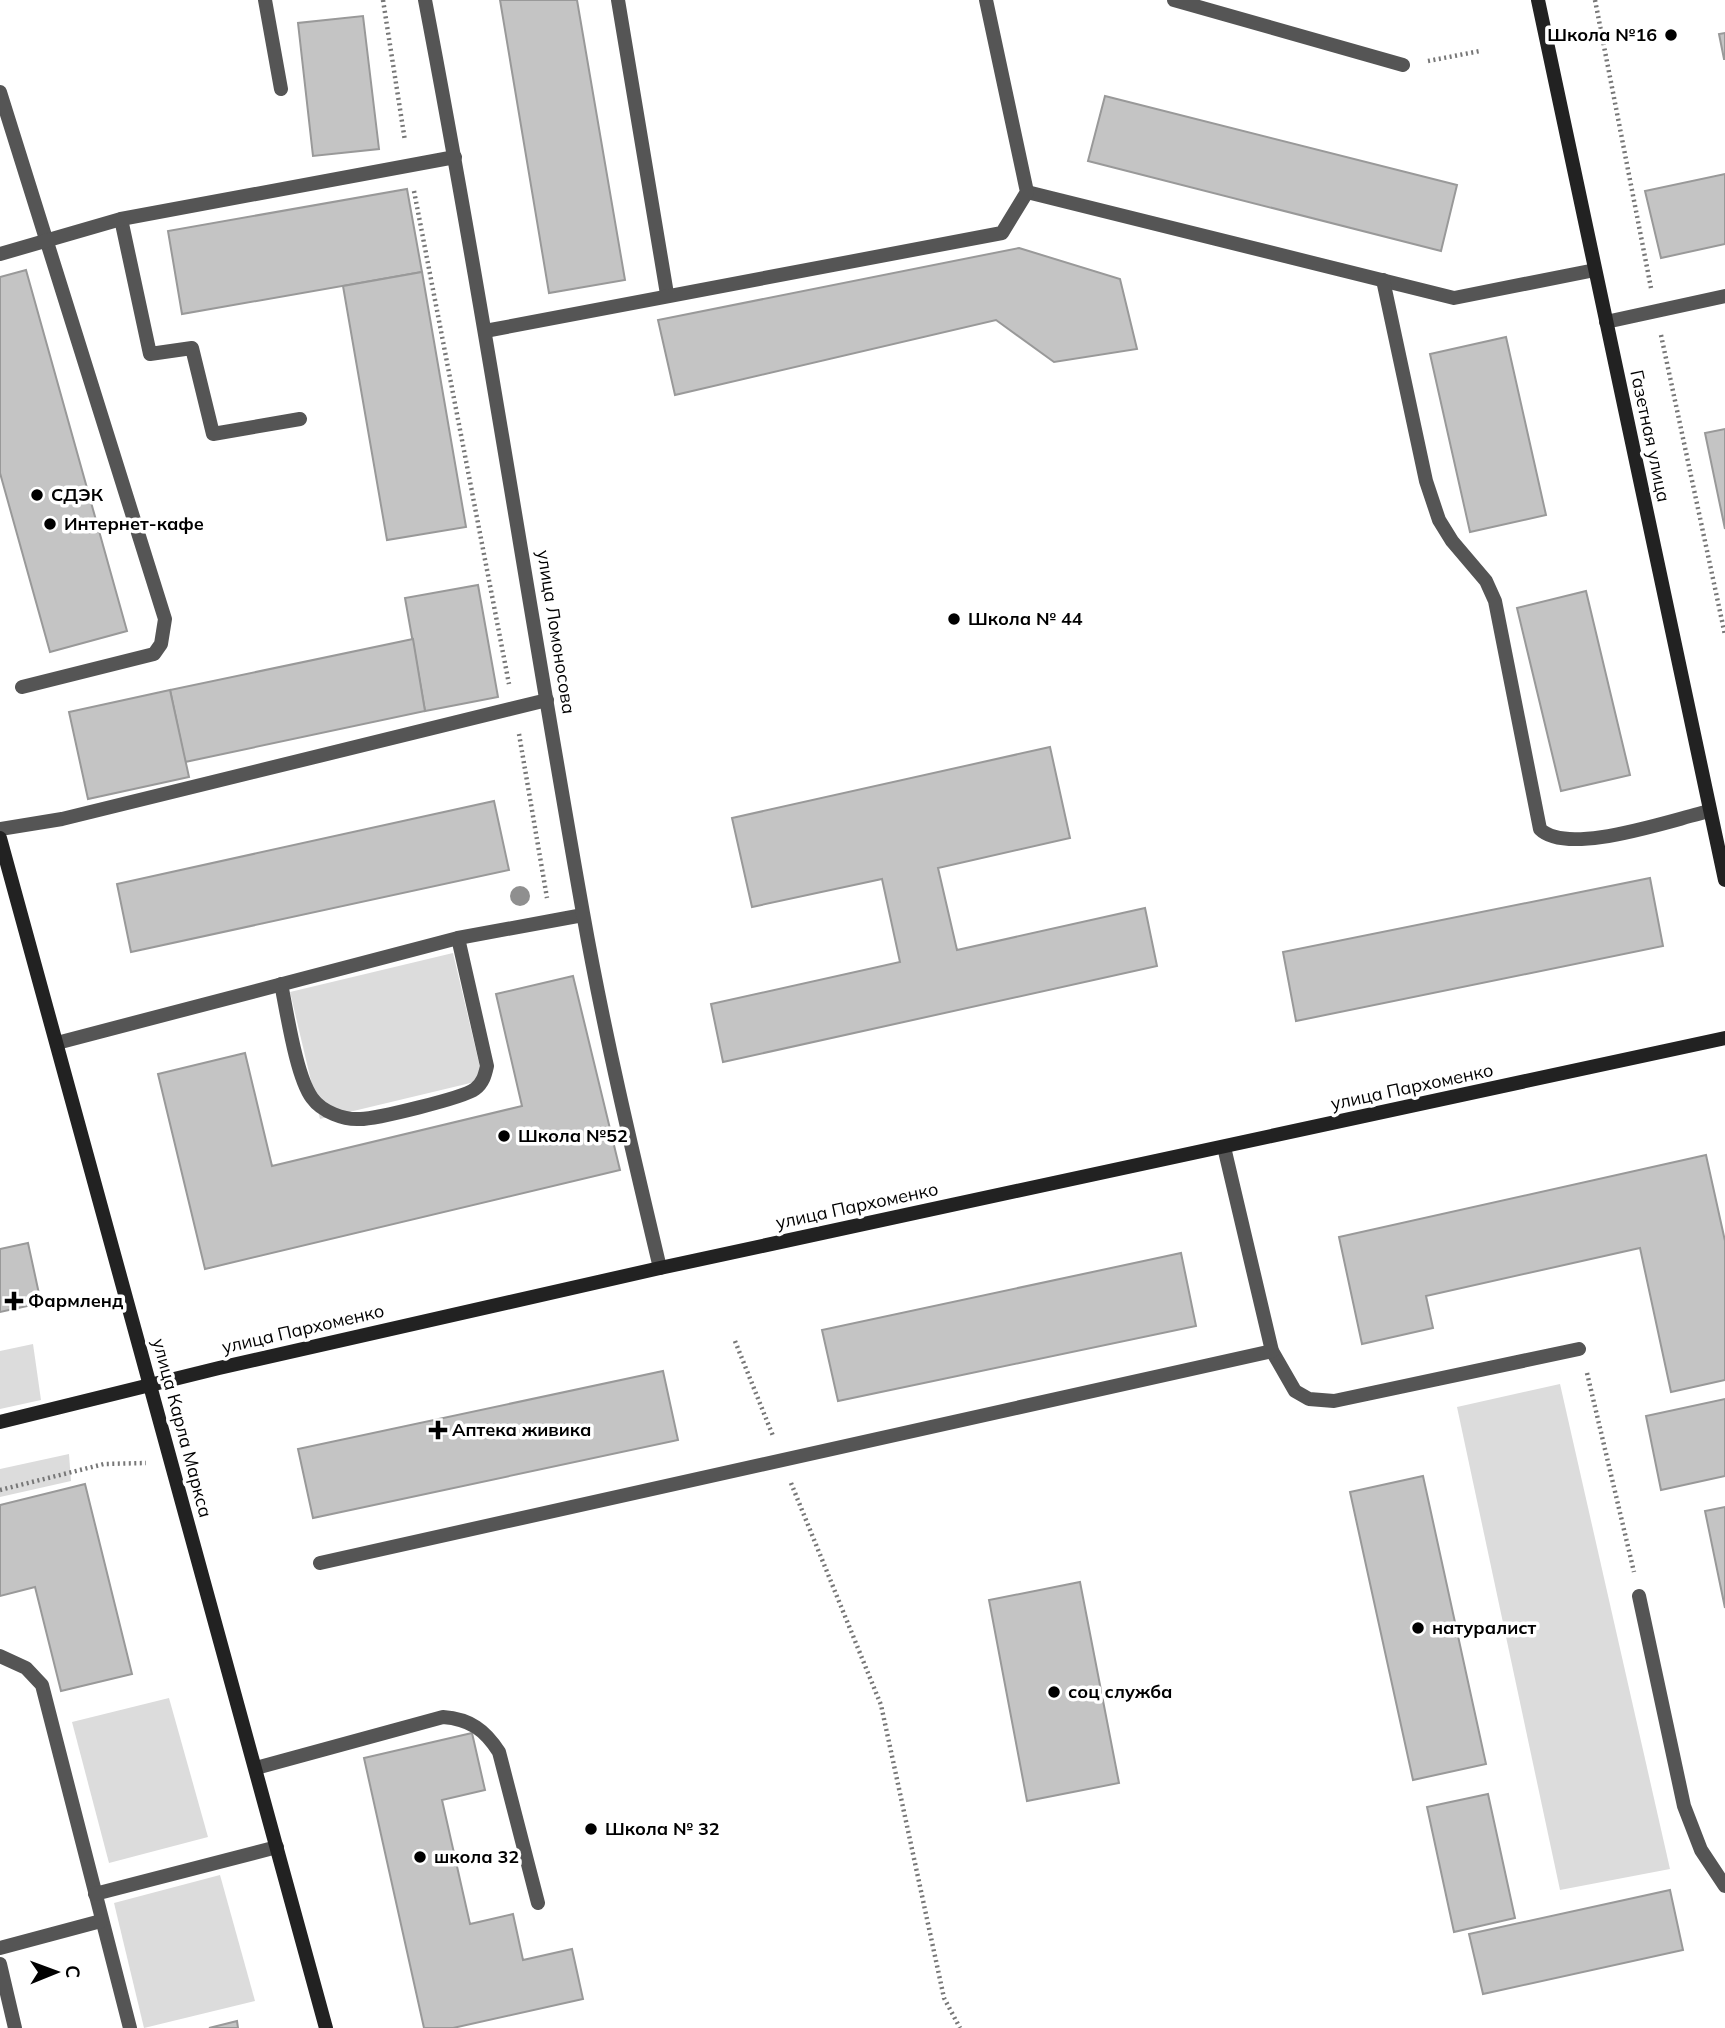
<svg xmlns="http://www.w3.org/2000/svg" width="1725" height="2028" font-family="Mulish,sans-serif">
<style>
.green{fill:#dcdcdc}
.building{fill:#c4c4c4;stroke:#999;stroke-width:2}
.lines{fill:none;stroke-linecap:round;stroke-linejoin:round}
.path{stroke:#777;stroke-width:4.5;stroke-dasharray:2 3.5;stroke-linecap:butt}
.lane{stroke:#555;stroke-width:14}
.street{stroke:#555;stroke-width:14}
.secondary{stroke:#222;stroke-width:14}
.tree{fill:#8f8f8f}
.poi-dot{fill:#000;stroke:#fff;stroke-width:2.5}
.labels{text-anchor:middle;stroke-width:7;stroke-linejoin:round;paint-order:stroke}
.poi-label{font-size:18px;font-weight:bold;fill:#000;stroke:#fff;text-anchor:start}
.street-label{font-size:18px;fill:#000;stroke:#fff}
</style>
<rect width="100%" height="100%" fill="#fff"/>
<!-- green -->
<g class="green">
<polygon points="453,953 483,1080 320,1119 290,992"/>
<polygon points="33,1344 41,1400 0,1409 0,1351"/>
<polygon points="1560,1384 1670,1869 1560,1890 1457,1407"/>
<polygon points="69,1454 71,1481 0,1497 0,1469"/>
<polygon points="169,1698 208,1837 109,1863 72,1722"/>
<polygon points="220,1875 255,2001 144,2028 114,1903"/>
</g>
<!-- building -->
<g class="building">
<polygon points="500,0 577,0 625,280 549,293"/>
<polygon points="363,16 379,149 313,156 298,23"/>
<polygon points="1725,33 1725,59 1724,59 1719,34"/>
<polygon points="1105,96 1457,185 1441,251 1088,161"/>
<polygon points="1725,174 1725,244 1661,258 1645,191"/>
<polygon points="407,189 422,272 182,314 168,231"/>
<polygon points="1019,248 1120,279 1137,349 1054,362 996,320 675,395 658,320"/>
<polygon points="26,270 127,631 50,652 0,473 0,277"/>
<polygon points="422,272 466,527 387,540 343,286"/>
<polygon points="1506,337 1546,515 1470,532 1430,354"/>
<polygon points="1725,429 1725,529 1705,433"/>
<polygon points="478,585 498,697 425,711 405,598"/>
<polygon points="1586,591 1630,775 1561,791 1517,608"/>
<polygon points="413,639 425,711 185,762 170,690"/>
<polygon points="170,690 189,777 88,799 69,712"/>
<polygon points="1050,747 1070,838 938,868 957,950 1145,908 1157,966 723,1062 711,1004 900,962 882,879 752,907 732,818"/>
<polygon points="494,801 509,870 131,952 117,884"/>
<polygon points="1650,878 1663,946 1296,1021 1283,952"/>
<polygon points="573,976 620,1170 205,1269 158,1074 245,1053 272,1166 522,1106 496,994"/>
<polygon points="1706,1155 1725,1241 1725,1380 1671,1392 1640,1248 1426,1296 1433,1328 1362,1344 1339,1237"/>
<polygon points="28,1243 41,1303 0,1312 0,1249"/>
<polygon points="1181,1253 1196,1326 838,1401 822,1330"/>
<polygon points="663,1371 678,1440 313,1518 298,1449"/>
<polygon points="1725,1399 1725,1476 1661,1490 1646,1416"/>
<polygon points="1423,1476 1486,1764 1413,1780 1350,1492"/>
<polygon points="85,1484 132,1674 61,1691 35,1587 0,1596 0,1505"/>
<polygon points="1725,1507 1725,1608 1705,1511"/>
<polygon points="1080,1582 1119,1783 1027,1801 989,1600"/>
<polygon points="472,1733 485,1790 442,1800 470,1924 513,1914 523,1960 572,1949 583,1999 453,2028 424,2028 364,1758"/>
<polygon points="1488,1794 1515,1918 1454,1932 1427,1807"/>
<polygon points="1670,1890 1683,1950 1483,1994 1469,1934"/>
<polygon points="237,2021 238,2028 209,2028"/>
</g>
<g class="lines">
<!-- path -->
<g class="path">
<polyline points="383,0 405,141"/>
<polyline points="1595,0 1651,288"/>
<polyline points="1428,61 1480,51"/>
<polyline points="414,191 509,684"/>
<polyline points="1661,335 1725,635"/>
<polyline points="519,734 547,898"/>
<polyline points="735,1341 773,1436"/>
<polyline points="1587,1373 1634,1572"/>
<polyline points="791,1483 881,1705 944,1998 960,2028"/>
<polyline points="0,1490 104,1464 146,1463"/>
</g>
<!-- lane -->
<g class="lane">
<polyline points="265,0 281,89"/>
<polyline points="618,0 667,294"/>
<polyline points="1174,0 1403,65"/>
<polyline points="0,92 165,619 161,644 154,654 22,687"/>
<polyline points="1027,192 1454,298 1595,270"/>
<polyline points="121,219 150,354 192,348 213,434 300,419"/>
<polyline points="0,254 121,219 455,157"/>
<path d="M1383,280L1426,481L1439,520L1452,541L1486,581L1495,601L1540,829C1568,857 1673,819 1710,811"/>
<polyline points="1606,322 1725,296"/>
<polyline points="485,331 1002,233 1027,192 986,0"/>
<polyline points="0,829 62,819 547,700"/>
<path d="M281,984C287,1012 296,1076 312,1098C322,1112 344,1120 360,1119C376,1119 463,1098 475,1089C483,1083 485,1075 487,1066L458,938"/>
<polyline points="57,1043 458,938 583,915"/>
<polyline points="1224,1147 1272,1351 1295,1391 1309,1399 1334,1401 1579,1349"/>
<polyline points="320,1563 1272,1351"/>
<polyline points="1639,1596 1684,1806 1701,1850 1725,1886"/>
<polyline points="0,1656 26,1668 42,1685 130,2028"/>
<path d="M256,1768L443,1717C470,1719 485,1730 499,1752L538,1903"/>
<polyline points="95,1894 277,1847"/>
<polyline points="0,1948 101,1921"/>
<polyline points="0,1964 15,2028"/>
</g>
<!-- street -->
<path class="street" d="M425,0C483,303 529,609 583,913C604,1032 632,1150 660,1268"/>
<!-- secondary -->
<g class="secondary">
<polyline points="1538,0 1725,880"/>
<polyline points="0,838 326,2028"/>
<polyline points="0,1422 219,1368 660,1268 1725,1038"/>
</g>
</g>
<!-- trees -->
<circle class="tree" cx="520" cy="896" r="10"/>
<!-- markers -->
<g class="poi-dot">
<circle cx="1671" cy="35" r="7"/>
<circle cx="37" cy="495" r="7"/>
<circle cx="50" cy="524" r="7"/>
<circle cx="954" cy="619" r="7"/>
<circle cx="504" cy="1136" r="7"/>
<path d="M10.5 1290.5h7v7h7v7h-7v7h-7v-7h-7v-7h7z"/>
<path d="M434.5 1419.5h7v7h7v7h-7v7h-7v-7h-7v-7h7z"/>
<circle cx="1418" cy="1628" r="7"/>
<circle cx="1054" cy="1692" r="7"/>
<circle cx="591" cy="1829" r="7"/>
<circle cx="420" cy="1857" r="7"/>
</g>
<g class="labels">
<!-- poi labels -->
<g class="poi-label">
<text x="1657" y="41" text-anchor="end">Школа №16</text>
<text x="51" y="501">СДЭК</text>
<text x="64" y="530">Интернет-кафе</text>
<text x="968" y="625">Школа № 44</text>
<text x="518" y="1142">Школа №52</text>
<text x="28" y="1307">Фармленд</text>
<text x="452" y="1436">Аптека живика</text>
<text x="1432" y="1634">натуралист</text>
<text x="1068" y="1698">соц служба</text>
<text x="605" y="1835">Школа № 32</text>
<text x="434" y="1863">школа 32</text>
</g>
<!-- street labels -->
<g class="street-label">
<text transform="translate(1650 436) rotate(78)" y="6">Газетная улица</text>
<text transform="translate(556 632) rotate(81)" y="6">улица Ломоносова</text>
<text transform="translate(1412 1087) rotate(-12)" y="6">улица Пархоменко</text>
<text transform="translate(857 1206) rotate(-12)" y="6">улица Пархоменко</text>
<text transform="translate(303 1329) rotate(-13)" y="6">улица Пархоменко</text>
<text transform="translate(182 1428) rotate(75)" y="6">улица Карла Маркса</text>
</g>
</g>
<!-- north arrow -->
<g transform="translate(56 1972) rotate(89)" stroke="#ffffff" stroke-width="5" paint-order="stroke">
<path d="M0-5L12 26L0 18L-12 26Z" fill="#000000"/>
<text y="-10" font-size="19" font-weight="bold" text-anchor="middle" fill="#000000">С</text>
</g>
</svg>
